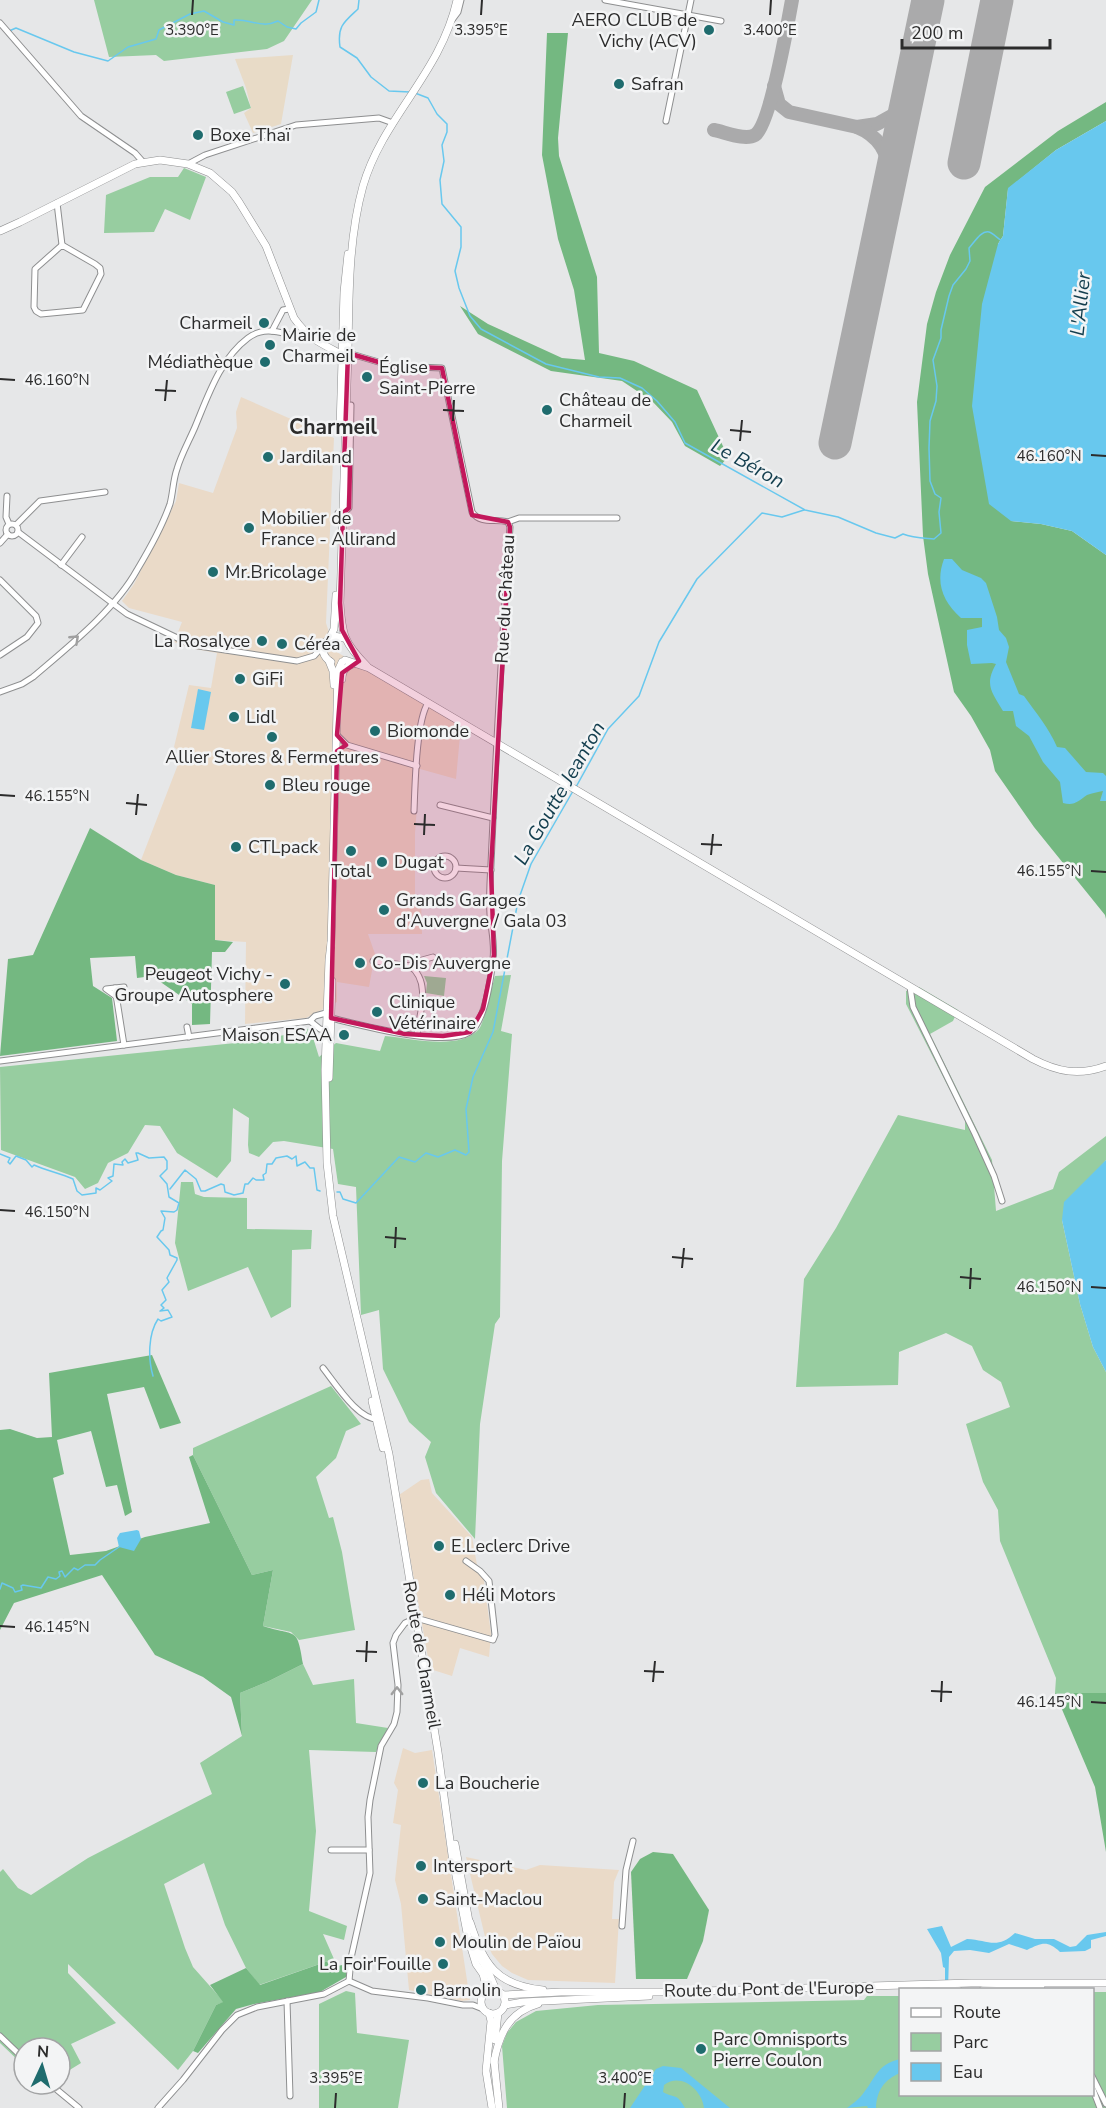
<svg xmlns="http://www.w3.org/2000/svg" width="1106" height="2108" font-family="'Nunito Sans',sans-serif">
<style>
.commercial{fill:#eadac8}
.education{fill:#e8dbc7}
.green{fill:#97cda0}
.forest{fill:#74b881}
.water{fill:#68c8ee}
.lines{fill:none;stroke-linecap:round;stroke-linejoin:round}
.stream{stroke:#68c8ee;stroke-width:1.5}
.taxiway{stroke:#aaaaab;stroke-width:14}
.runway{stroke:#aaaaab;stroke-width:33}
.minor-casing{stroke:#8e8f90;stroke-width:7}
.major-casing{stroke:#8e8f90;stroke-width:8}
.minor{stroke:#fff;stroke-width:5}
.major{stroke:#fff;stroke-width:7}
.oneway{stroke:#a0a0a0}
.marked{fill:#c2185b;fill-opacity:0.2;stroke:#c2185b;stroke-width:4.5;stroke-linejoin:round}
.ticks{fill:none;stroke:#2c2c2c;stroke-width:2}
.poi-dot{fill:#1f6c6e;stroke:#f3f4f5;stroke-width:2}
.labels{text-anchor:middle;stroke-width:5;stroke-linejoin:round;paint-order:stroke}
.poi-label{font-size:18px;fill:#2c2c2c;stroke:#f3f4f5;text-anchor:start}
.street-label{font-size:18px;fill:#2c2c2c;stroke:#f3f4f5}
.water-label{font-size:20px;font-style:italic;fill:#133e4e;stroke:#f3f4f5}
.quarter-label{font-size:21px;font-weight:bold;fill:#2c2c2c;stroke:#f3f4f5}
.ticks-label{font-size:15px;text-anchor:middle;fill:#2c2c2c;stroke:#f3f4f5;stroke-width:5;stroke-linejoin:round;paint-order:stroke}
</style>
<rect width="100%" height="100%" fill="#e6e7e8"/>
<!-- commercial -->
<g class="commercial">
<polygon points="241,397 334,438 326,623 335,651 461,725 456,779 420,769 415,833 415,897 421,898 422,934 368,934 375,954 369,987 337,982 337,1002 306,1018 245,1024 246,942 215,940 215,885 176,875 141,860 182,754 174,747 189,685 211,688 217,653 189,648 174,642 182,622 129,608 122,601 134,584 176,501 179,483 213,493 237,428 236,412"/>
<polygon points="429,1479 432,1493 472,1537 477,1565 484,1581 491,1634 489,1657 460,1648 452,1676 430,1669 399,1495 421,1480"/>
<polygon points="403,1748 415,1753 432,1750 470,2000 462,2001 409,1990 401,1904 395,1880 401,1825 393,1823 398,1790 394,1783"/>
<polygon points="466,1857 526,1870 540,1865 619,1870 614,1882 612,1919 619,1919 615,1983 528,1980 512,1973 502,1966 492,1954 486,1941"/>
</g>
<!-- education -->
<polygon class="education" points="293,55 281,124 253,133 244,113 251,108 246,88 235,59"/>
<!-- green -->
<g class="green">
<polygon points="94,0 312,0 284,41 267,49 164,61 156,55 109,57"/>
<polygon points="243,86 251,108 234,114 226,92"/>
<polygon points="184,168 206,177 190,220 165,209 154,232 104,233 106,195 150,177 178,177"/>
<path d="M511,975L501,1031L512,1034L502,1161L500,1317L495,1324L480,1424L475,1539L436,1493L425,1457L431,1442L409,1422L383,1369L379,1310L361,1315L356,1187L338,1184L333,1149L284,1141L273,1142L259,1157L249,1153L248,1145L249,1118L233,1108L231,1161L217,1178L177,1153L160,1126L145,1125L128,1153L108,1163L98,1183L85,1189L75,1177L1,1150L0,1067L255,1041L289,1034L306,1028L311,1031L319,1057L336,1043L380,1051L385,1036C409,1038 461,1051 479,1029C484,1023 492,986 495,976Z"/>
<polygon points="424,976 446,978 444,996 426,993 427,983"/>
<polygon points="919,987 958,1010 953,1021 930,1034 992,1160 996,1211 1053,1189 1059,1172 1106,1136 1106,1160 1062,1220 1080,1304 1093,1347 1106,1372 1106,1693 1055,1693 1056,1678 1000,1541 998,1510 983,1482 966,1424 1010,1407 1001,1382 983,1370 972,1346 946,1333 899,1352 898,1385 796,1387 804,1279 836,1228 898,1115 965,1130 965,1120 906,1004 906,991"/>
<polygon points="181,1182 193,1182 195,1194 204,1197 247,1198 247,1229 312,1230 311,1249 292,1250 291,1307 271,1318 248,1267 188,1291 175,1243"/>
<polygon points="331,1386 361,1424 346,1431 336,1458 316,1477 329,1518 333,1517 342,1552 355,1630 299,1640 291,1632 263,1626 273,1570 252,1575 193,1455 193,1448"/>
<polygon points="303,1664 313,1685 354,1679 356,1723 388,1728 376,1752 309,1750 316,1831 309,1911 347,1926 344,1940 323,1934 334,1959 259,1985 246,1968 225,1925 204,1863 164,1884 185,1948 193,1967 224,2002 216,2005 193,2051 178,2070 68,1964 68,1973 116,2023 71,2044 81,2063 60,2076 60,2048 24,2048 24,2066 0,2043 0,1872 3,1869 18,1888 31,1895 88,1858 212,1794 200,1763 242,1736 240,1693 269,1681"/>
<polygon points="346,1991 355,1993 357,2033 409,2040 398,2108 319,2108 319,2004"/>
<polygon points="1093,1992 1106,1992 1106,2108 507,2108 502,2046 507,2033 516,2022 536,2011 598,2005 864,2000 867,1996 900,1996 900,2094 1092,2094"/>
</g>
<!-- forest -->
<g class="forest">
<polygon points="547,33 568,33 558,138 559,156 597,277 599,353 634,361 697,390 728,457 720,466 685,446 672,422 652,401 622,381 551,371 478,334 460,306 488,324 562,358 585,360 574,290 558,239 542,155"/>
<polygon points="1106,102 1106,121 1056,150 1008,189 1003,236 998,244 1011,521 1041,524 1072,531 1106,555 1106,919 1105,915 1034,827 995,771 990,750 971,716 954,692 928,574 923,536 917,402 927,324 936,292 950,255 985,187 1058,131"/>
<polygon points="90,828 141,860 176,875 215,885 215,940 233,942 225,952 212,952 210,1024 192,1025 192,1004 152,976 137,978 135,956 90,958 93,986 112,998 117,1041 0,1056 8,959 33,955"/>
<path d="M152,1355L181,1423L160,1429L144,1387L107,1394L132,1512L125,1516L117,1485L106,1487L91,1431L57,1440L64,1474L53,1478L70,1555L106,1551L145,1537L210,1523L189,1457L193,1455L252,1575L273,1570L263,1626C296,1637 297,1625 303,1664L269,1681L240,1693L242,1736L231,1697L203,1677L155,1655L102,1575L14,1603L0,1630V1430L10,1429L37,1438L52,1437L49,1373Z"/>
<polygon points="1055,1693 1106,1693 1106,1852 1095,1787"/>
<polygon points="653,1852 673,1854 709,1910 703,1941 687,1979 636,1979 631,1872 640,1859"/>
<polygon points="334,1959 337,1966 348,1964 346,1977 320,1992 254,2004 236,2009 198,2053 193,2051 216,2005 223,2002 210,1985 246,1968 260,1985"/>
</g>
<!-- water -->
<g class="water">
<polygon points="1106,121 1106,555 1072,531 1041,524 1011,521 989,504 972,406 982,304 998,244 1003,236 1008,188 1056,150"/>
<path d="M944,559H952L962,570L981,578L986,583L997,617L999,630L1006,638L1009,647L1006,662L1019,694L1024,696C1036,713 1049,728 1057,747L1065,748L1086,772L1103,773L1106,776V801H1100L1103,791C1098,792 1092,793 1087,795C1078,801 1075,806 1063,803L1060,782L1043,762L1029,736L1016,726L1013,711H1003C992,692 984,685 996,664L992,663L971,664L967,645V630L982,627V618H961C943,602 935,583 944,559Z"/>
<polygon points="198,689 211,692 204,730 191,728"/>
<polygon points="1106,1160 1106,1372 1093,1347 1080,1304 1062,1220 1064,1202"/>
<polygon points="137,1530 139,1531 141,1539 134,1551 119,1547 117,1538 120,1533"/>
<path d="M942,1926L951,1947L967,1939C988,1940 997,1950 1015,1933L1035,1939H1054L1070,1947L1076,1946L1087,1935L1106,1932V1936L1091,1940V1948L1085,1951L1060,1952C1047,1940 1042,1943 1027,1950L1009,1944L989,1953L970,1950L954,1951L949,1957L948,1989L945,1990V1968L943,1967L941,1953L927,1929Z"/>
<path d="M900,2059V2073C884,2080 877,2090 876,2108H868L867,2106L847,2108C852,2104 858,2100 862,2095C876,2078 876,2065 900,2059Z"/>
<path d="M663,2066L681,2068L730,2108H704C702,2090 681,2072 664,2085L663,2092C675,2099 676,2092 685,2108H630L656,2069Z"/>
</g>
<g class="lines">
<!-- stream -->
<g class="stream">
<path d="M359,0L358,9C344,22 337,26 340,47L357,58L371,77L389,91L410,92"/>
<path d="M9,31L16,28L74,52L108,61L128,47L156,39L159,30L190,14L204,11L223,22L234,25V20C252,19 261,29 278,21L287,27L296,29L301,23L316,12L319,0"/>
<path d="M415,93L428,98L437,114L447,124V132L442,145L444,161L440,180L442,204L461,227V247L455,271L459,288L470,316L481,329L546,364L599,377L620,378L642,388L657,401L675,422L685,443L805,510L838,517L876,533L895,538L903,534C913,538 923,538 934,539L941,533L939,512L941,498L935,494L930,481L929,448L930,421L936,401L937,386L933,360L941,338V330L949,296L953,285L966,269L970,261L969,248C974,243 981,230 989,232C993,233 998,239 1002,241"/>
<polyline points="576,787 608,729 639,696 659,642 697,579 762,513 782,517 804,510"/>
<path d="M0,1154L10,1158L8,1162L10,1164L16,1156L26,1160L32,1167L34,1165C47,1171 60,1173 73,1179L77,1191L82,1195L96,1193V1188L100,1190L112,1181L108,1178L113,1176L114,1164L123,1165L122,1162L125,1159L128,1163L138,1160L136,1153H138L149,1158L164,1157L167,1161V1169L160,1176L167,1184L169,1197L179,1203L177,1210L174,1212L161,1211L165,1218L163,1230L161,1231L157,1237L169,1250L170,1255L177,1258V1260L167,1278L169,1282L162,1290L166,1300L161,1305L164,1308L160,1311L168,1310L172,1317L161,1321L158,1319C148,1334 148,1359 153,1376"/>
<polyline points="170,1189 185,1170 196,1179 201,1191 205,1191 221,1184 224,1185 225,1192 234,1195 243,1193 245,1184 248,1184 253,1178 256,1180 264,1180 263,1175 266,1173 267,1164 272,1164 276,1158 287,1156 292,1159 296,1156 297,1166 305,1162 310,1168 314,1168 317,1190 320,1191"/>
<polyline points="337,1192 340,1192 343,1199 356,1203 399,1157 415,1162 426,1153 438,1157 455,1150 466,1155 469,1152 466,1109 473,1077 493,1032 518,901 531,864 573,791"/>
<polyline points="0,1589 2,1583 13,1588 15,1592 22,1590 21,1586 23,1585 41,1588 48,1577 56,1579 60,1576 59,1572 62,1571 65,1577 74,1568 78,1570 85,1565 95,1565 100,1560 119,1547"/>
</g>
<!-- taxiway -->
<g class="taxiway">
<polyline points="774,86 779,104 789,112 857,127 877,124 895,114 908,91"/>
<path d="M857,127C879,136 888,152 890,175"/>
<path d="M714,130C725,132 745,141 755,135C770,125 788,22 792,0"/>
</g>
<!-- runway -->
<g class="runway">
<polyline points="964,163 997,0"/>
<polyline points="835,443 928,0"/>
</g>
<!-- minor casing -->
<g class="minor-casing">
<g id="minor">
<polyline points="605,0 721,21"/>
<polyline points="452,20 458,12 461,0"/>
<polyline points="0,23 81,116 135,153 143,162"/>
<polyline points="666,121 691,0"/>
<polyline points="188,164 205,155 296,125 379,118 393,123"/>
<polyline points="57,203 62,245"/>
<polygon points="62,245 95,264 100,268 101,274 83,310 41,314 36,311 34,307 35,269"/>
<polyline points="272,331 283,310 289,309"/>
<polyline points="7,496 6,517 9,524"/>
<polyline points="338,513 343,513 349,508 351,405"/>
<polyline points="508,522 519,518 617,518"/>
<circle cx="12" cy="530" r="6"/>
<polyline points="16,525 40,501 105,492"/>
<polyline points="18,532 127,614 192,645 297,661 314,656 323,646"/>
<polyline points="0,543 8,534"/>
<polyline points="61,565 82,537"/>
<polyline points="0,580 36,616 38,623 27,637 0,655"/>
<path d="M0,692L22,684L33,677C68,647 115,610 137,570C149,550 162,527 170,504C173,493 173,480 177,469C181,455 189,441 195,427C208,396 220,359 248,338C268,323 287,337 309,338L311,337"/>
<polyline points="337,735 347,745 417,766"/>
<polyline points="440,805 493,818"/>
<path d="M414,811C415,787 416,721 428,703"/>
<circle cx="445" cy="867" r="11"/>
<polyline points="456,868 491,870"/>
<polyline points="373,961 410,966 415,962 433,957"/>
<path d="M410,966C431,981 420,1012 417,1034"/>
<polygon points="124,987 117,997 106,989"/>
<polyline points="910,987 913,1007 975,1134 994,1176 1002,1201"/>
<polyline points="115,988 124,1045"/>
<polyline points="310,1021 320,1029 329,1031"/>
<polyline points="187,1027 189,1037"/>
<path d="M0,1061L310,1021L315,1016L326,1013L331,1018C360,1025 445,1048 470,1032C485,1022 491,977 493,959C495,944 491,929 490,914C489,897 490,880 491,864C496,752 502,639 510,527L508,522C495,518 481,525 472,512L442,368L392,366L348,353L346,351"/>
<path d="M323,1368C335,1383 359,1422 380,1419"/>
<polyline points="331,1850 369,1850"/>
<polyline points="622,1926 626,1870 633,1841"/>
<polyline points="349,1981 351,1958 370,1873 368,1817 370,1800 381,1746 394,1724 397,1712 398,1685 393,1643 396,1635 405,1623 416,1618 493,1640 495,1635 489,1581 480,1571 466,1561"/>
<polyline points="349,1981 372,1991 428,1998 463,2005 473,2005 483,2009"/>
<polyline points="287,2001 290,2096"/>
<polyline points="0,2036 24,2059"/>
<polyline points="1092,2076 1106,2104"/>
<polyline points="50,2084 79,2108"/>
<polyline points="1092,2087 1100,2108"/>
<polyline points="158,2108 183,2080 222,2030 237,2015 257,2007 324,1994 349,1981"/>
</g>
</g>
<!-- major casing -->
<g class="major-casing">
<g id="major">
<path d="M0,231L20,222L135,164L160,160L188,164L210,173L232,192L239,202L266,246L294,318C309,339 320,343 343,355"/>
<polyline points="340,428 344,292 348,254"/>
<polyline points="330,637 334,629 336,595"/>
<path d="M345,660L369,668L1033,1059C1058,1072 1079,1076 1106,1066"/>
<polyline points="329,661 333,671 334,685"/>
<path d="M331,662C323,657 321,650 325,642L334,636L344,638"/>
<path d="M367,666C344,643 342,635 340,603C343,520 345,437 348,353C349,298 348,240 363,186C383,117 441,73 457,0"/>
<path d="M342,679C342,669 347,666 356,663"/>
<polyline points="331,943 329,960 325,1070 327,1163 333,1216 389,1454 438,1752 452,1855 468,1938 476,1964 483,1974 486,1985 486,1992"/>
<polyline points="331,946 338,671 342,662"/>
<polyline points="329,1078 332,981"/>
<polyline points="372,1401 383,1448"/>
<polyline points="455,1844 470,1927"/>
<path d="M470,1922C484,1965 496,1985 543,1990"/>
<polyline points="475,1950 487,1969 496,1990"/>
<polyline points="933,1989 958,1990"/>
<circle cx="493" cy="2002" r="12"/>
<polyline points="983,1990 1041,1988"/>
<polyline points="503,1995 561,1992 667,1992 971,1983 1106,1983"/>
<polyline points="505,2005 523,2002 649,1996"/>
<polyline points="489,2013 491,2021 486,2071 492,2108"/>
<polyline points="495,2040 498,2013"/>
<polyline points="494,2060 499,2108"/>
<path d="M494,2062C499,2034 509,2012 538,2004"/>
</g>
</g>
<!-- minor -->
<use href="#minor" class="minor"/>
<!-- major -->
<use href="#major" class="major"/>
</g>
<!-- one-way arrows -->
<defs><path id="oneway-chevron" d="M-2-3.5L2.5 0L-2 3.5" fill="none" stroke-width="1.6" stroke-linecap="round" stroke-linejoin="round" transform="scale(1.5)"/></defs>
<g class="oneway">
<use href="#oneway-chevron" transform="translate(75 639) rotate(-43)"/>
<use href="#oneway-chevron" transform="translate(397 1691) rotate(-90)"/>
</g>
<!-- marked area -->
<path class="marked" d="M348,353L392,366L442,368L472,515L508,522L510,527L491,870L494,955L483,1009L470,1032L443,1036L405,1034L331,1018L337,751L346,745L337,735L342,673L359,661L342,630L340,603L343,513L349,508L350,465H344Z"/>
<!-- ticks -->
<path class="ticks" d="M192,15L193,0M481,15L482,0M770,15L771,0M0,379L15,380M155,390L176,391M165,401L167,380M443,410L464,411M453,421L454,400M730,430L751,432M740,441L742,420M1091,455L1106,456M0,795L15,796M126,803L147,805M136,815L138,794M414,824L435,825M424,835L425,814M701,844L722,845M711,855L713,834M1091,871L1106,872M0,1210L15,1211M385,1237L406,1239M395,1248L396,1227M672,1257L693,1259M682,1268L684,1248M960,1277L981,1279M1091,1287L1106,1288M970,1289L971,1268M0,1626L15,1627M356,1651L377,1652M366,1662L367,1641M644,1671L664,1672M653,1682L655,1661M931,1691L952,1692M941,1702L942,1681M1091,1702L1106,1703M335,2108L336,2093M624,2108L625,2093"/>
<!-- markers -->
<g class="poi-dot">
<circle cx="709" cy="30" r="6"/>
<circle cx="619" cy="84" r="6"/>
<circle cx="198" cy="135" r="6"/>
<circle cx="264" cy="323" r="6"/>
<circle cx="270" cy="345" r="6"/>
<circle cx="265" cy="362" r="6"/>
<circle cx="367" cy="377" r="6"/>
<circle cx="547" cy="410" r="6"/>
<circle cx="268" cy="457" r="6"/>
<circle cx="249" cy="528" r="6"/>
<circle cx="213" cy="572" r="6"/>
<circle cx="262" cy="641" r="6"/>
<circle cx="282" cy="644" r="6"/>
<circle cx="240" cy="679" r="6"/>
<circle cx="234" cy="717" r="6"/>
<circle cx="375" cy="731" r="6"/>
<circle cx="272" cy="737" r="6"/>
<circle cx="270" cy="785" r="6"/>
<circle cx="236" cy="847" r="6"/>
<circle cx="351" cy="851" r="6"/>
<circle cx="382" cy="862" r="6"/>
<circle cx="384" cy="910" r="6"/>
<circle cx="360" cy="963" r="6"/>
<circle cx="285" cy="984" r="6"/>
<circle cx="377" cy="1012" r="6"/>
<circle cx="344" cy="1035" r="6"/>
<circle cx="439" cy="1546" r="6"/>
<circle cx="450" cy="1595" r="6"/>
<circle cx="423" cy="1783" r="6"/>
<circle cx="421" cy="1866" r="6"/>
<circle cx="423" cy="1899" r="6"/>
<circle cx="440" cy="1942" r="6"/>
<circle cx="443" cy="1964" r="6"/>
<circle cx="421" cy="1990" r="6"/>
<circle cx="701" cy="2049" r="6"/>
</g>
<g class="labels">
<!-- poi labels -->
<g class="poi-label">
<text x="697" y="26" text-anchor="end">AERO CLUB de<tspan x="697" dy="21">Vichy (ACV)</tspan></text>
<text x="631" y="90">Safran</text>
<text x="210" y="141">Boxe Thaï</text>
<text x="252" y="329" text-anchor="end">Charmeil</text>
<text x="282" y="341">Mairie de<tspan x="282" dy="21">Charmeil</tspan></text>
<text x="253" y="368" text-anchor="end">Médiathèque</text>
<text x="379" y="373">Église<tspan x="379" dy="21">Saint-Pierre</tspan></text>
<text x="559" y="406">Château de<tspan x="559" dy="21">Charmeil</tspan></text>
<text x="280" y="463">Jardiland</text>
<text x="261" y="524">Mobilier de<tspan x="261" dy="21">France - Allirand</tspan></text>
<text x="225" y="578">Mr.Bricolage</text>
<text x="250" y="647" text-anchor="end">La Rosalyce</text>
<text x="294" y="650">Céréa</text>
<text x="252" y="685">GiFi</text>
<text x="246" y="723">Lidl</text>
<text x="387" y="737">Biomonde</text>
<text x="272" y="763" text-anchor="middle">Allier Stores &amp; Fermetures</text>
<text x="282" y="791">Bleu rouge</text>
<text x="248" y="853">CTLpack</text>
<text x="394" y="868">Dugat</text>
<text x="351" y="877" text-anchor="middle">Total</text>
<text x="396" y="906">Grands Garages<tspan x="396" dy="21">d'Auvergne / Gala 03</tspan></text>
<text x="372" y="969">Co-Dis Auvergne</text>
<text x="273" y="980" text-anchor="end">Peugeot Vichy -<tspan x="273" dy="21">Groupe Autosphere</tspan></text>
<text x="389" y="1008">Clinique<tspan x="389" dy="21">Vétérinaire</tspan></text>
<text x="332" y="1041" text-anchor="end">Maison ESAA</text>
<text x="451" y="1552">E.Leclerc Drive</text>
<text x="462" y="1601">Héli Motors</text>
<text x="435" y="1789">La Boucherie</text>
<text x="433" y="1872">Intersport</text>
<text x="435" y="1905">Saint-Maclou</text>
<text x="452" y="1948">Moulin de Païou</text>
<text x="431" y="1970" text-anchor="end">La Foir'Fouille</text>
<text x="433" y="1996">Barnolin</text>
<text x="713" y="2045">Parc Omnisports<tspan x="713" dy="21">Pierre Coulon</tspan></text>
</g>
<!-- street labels -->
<g class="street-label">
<text transform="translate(505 599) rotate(-87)" y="6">Rue du Château</text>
<text transform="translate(422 1655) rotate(80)" y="6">Route de Charmeil</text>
<text transform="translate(769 1989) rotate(-1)" y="6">Route du Pont de l'Europe</text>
</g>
<!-- water labels -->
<g class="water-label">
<text transform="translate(1080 304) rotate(-84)" y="7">L'Allier</text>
<text transform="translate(748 463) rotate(29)" y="7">Le Béron</text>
<text transform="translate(559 793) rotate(-60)" y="7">La Goutte Jeanton</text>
</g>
<!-- quarter labels -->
<g class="quarter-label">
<text x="333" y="434">Charmeil</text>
</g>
</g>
<g class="ticks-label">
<text x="192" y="35">3.390°E</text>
<text x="481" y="35">3.395°E</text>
<text x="770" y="35">3.400°E</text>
<text x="57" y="385">46.160°N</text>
<text x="1049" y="461">46.160°N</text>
<text x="57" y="801">46.155°N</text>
<text x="1049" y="876">46.155°N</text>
<text x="57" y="1217">46.150°N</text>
<text x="1049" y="1292">46.150°N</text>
<text x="57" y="1632">46.145°N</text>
<text x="1049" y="1707">46.145°N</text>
<text x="336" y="2083">3.395°E</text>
<text x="625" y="2083">3.400°E</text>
</g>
<!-- legend -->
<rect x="899" y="1988" width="195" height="108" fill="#f3f4f5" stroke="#a3a4a5" stroke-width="1.5"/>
<rect x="911" y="2008" width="30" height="9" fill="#ffffff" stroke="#a3a4a5" stroke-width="1.5"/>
<text x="953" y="2018" font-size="18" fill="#2c2c2c">Route</text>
<rect x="911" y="2033" width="30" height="18" fill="#97cda0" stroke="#a3a4a5" stroke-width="1.5"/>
<text x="953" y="2048" font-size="18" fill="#2c2c2c">Parc</text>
<rect x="911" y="2063" width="30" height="18" fill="#68c8ee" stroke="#a3a4a5" stroke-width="1.5"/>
<text x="953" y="2078" font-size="18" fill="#2c2c2c">Eau</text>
<!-- north arrow -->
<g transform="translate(42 2066) rotate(4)"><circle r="28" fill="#f3f4f5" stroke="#a3a4a5" stroke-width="1.5"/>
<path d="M0-4.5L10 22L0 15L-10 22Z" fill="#1f6c6e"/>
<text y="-9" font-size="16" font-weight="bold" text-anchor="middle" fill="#2c2c2c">N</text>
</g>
<!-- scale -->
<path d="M902 39v9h148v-9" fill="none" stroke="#2c2c2c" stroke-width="3"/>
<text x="911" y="39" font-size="18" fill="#2c2c2c" stroke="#f3f4f5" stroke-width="4.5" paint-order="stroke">200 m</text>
</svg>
